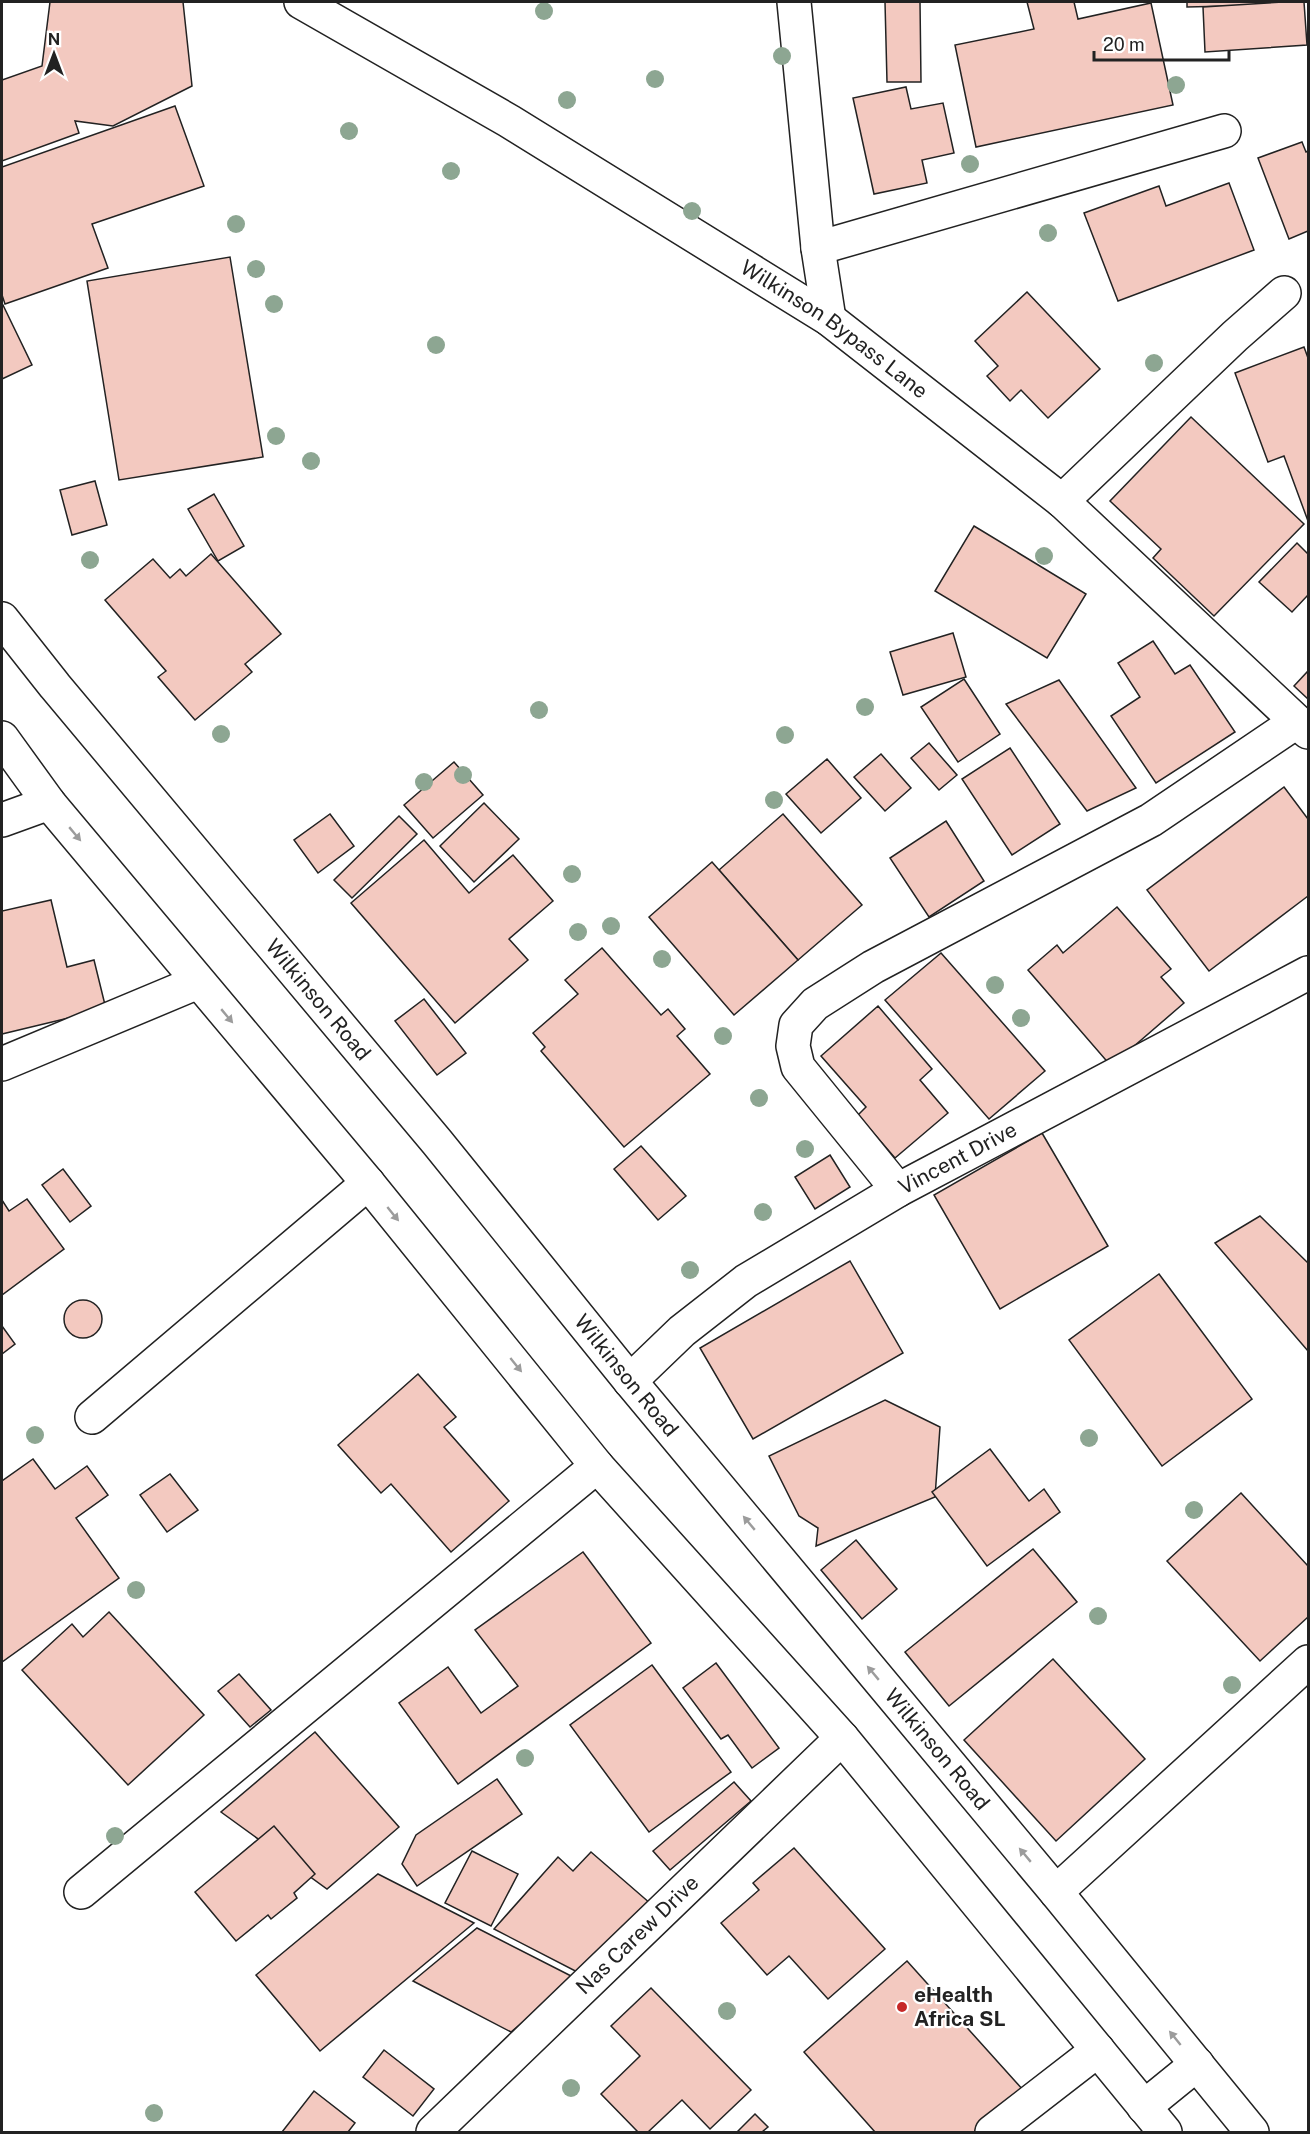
<svg xmlns="http://www.w3.org/2000/svg" width="1310" height="2134" font-family="'Public Sans',sans-serif">
<style>
.building{fill:#f3c9c0;stroke:#222;stroke-width:1.5}
.lines{fill:none;stroke-linecap:round;stroke-linejoin:round}
.minor-casing{stroke:#222;stroke-width:36}
.primary-casing{stroke:#222;stroke-width:36}
.minor{stroke:#fff;stroke-width:33}
.primary{stroke:#fff;stroke-width:33}
.tree{fill:#8da692}
.oneway{fill:#9c9c9c}
.poi-dot{fill:#c62828;stroke:#fff;stroke-width:2}
.labels{text-anchor:middle;stroke-width:4.5;stroke-linejoin:round;paint-order:stroke}
.street-label{font-size:21px;fill:#222;stroke:#fff}
.poi-label{font-size:21px;font-weight:bold;fill:#222;stroke:#fff;text-anchor:start}
</style>
<rect width="100%" height="100%" fill="#fff"/>
<!-- building -->
<g class="building">
<polygon points="50,2 183,2 192,86 113,126 75,121 79,133 2,161 2,80 42,66"/>
<polygon points="885,2 920,2 921,82 887,82"/>
<polygon points="1027,2 1074,2 1078,19 1151,3 1173,105 976,147 955,45 1034,29"/>
<polygon points="1187,2 1275,2 1275,5 1187,7"/>
<polygon points="1283,2 1304,2 1307,45 1205,52 1203,7"/>
<polygon points="906,87 911,109 943,103 954,153 922,160 927,183 874,194 853,98"/>
<polygon points="175,106 204,186 92,224 108,268 5,304 2,295 2,167"/>
<polygon points="1302,142 1306,152 1308,151 1308,231 1289,239 1258,158"/>
<polygon points="1229,183 1254,250 1118,301 1084,213 1159,186 1166,206"/>
<polygon points="230,257 263,457 119,480 87,281"/>
<polygon points="1027,292 1100,369 1048,418 1021,390 1010,401 987,376 998,366 975,341"/>
<polygon points="2,303 32,365 2,379"/>
<polygon points="1304,347 1308,358 1308,521 1284,456 1268,462 1235,373"/>
<polygon points="1191,417 1304,524 1214,616 1153,558 1161,549 1110,501"/>
<polygon points="95,481 107,525 72,535 60,490"/>
<polygon points="214,494 244,546 218,561 188,509"/>
<polygon points="974,526 1086,594 1047,658 935,591"/>
<polygon points="1297,543 1308,554 1308,595 1292,612 1259,582"/>
<polygon points="211,554 281,634 245,664 252,672 195,720 158,677 166,671 105,600 153,559 170,578 180,569 186,576"/>
<polygon points="953,633 966,677 903,695 890,652"/>
<polygon points="1153,641 1175,674 1190,665 1235,732 1156,783 1111,716 1140,697 1118,663"/>
<polygon points="1308,671 1308,699 1294,686"/>
<polygon points="964,679 1000,734 958,762 921,707"/>
<polygon points="1059,680 1136,788 1087,811 1006,704"/>
<polygon points="929,743 957,775 939,790 911,758"/>
<polygon points="1010,748 1060,824 1012,855 962,779"/>
<polygon points="881,754 911,788 885,811 854,777"/>
<polygon points="827,759 861,798 821,833 786,794"/>
<polygon points="454,762 483,795 433,838 404,805"/>
<polygon points="1284,787 1308,819 1308,896 1209,971 1147,890"/>
<polygon points="484,803 519,839 474,882 440,846"/>
<polygon points="330,814 354,846 318,873 294,840"/>
<polygon points="783,814 862,905 798,960 719,870"/>
<polygon points="399,816 417,834 352,898 334,880"/>
<polygon points="946,821 984,881 929,917 890,858"/>
<polygon points="424,840 469,893 513,855 553,901 509,939 528,960 455,1023 351,903"/>
<polygon points="712,862 798,960 734,1015 649,917"/>
<polygon points="51,900 67,967 94,960 106,1009 2,1034 2,911"/>
<polygon points="1117,907 1171,969 1161,977 1184,1003 1111,1066 1028,970 1057,945 1063,953"/>
<polygon points="602,948 661,1015 668,1009 685,1029 677,1036 710,1074 624,1147 541,1051 545,1047 533,1033 578,994 565,980"/>
<polygon points="941,953 1045,1071 989,1119 885,1000"/>
<polygon points="424,999 466,1053 437,1075 395,1021"/>
<polygon points="878,1006 932,1069 920,1080 948,1113 895,1158 858,1115 866,1107 821,1056"/>
<polygon points="1042,1133 1108,1246 1000,1309 934,1195"/>
<polygon points="641,1146 686,1196 658,1220 614,1169"/>
<polygon points="830,1155 850,1187 815,1209 795,1177"/>
<polygon points="63,1169 91,1206 70,1222 42,1185"/>
<polygon points="27,1199 64,1249 2,1295 2,1200 9,1211"/>
<polygon points="1260,1216 1308,1263 1308,1351 1215,1243"/>
<polygon points="850,1261 903,1353 753,1439 700,1348"/>
<polygon points="1159,1274 1252,1399 1162,1466 1069,1340"/>
<circle cx="83" cy="1319" r="19"/>
<polygon points="2,1326 15,1344 2,1354"/>
<polygon points="418,1374 456,1417 444,1427 509,1501 451,1552 391,1484 381,1493 338,1445"/>
<polygon points="885,1400 940,1427 935,1497 816,1546 818,1528 799,1516 769,1456"/>
<polygon points="990,1449 1029,1501 1044,1489 1060,1512 987,1566 932,1492"/>
<polygon points="33,1459 55,1489 87,1466 108,1495 76,1518 119,1578 2,1662 2,1481"/>
<polygon points="170,1474 198,1510 167,1532 140,1495"/>
<polygon points="1241,1493 1308,1566 1308,1617 1260,1661 1167,1561"/>
<polygon points="856,1540 897,1589 862,1619 821,1570"/>
<polygon points="1033,1549 1077,1602 949,1706 905,1652"/>
<polygon points="583,1552 651,1643 458,1784 399,1703 448,1667 481,1713 518,1686 475,1630"/>
<polygon points="109,1612 204,1715 128,1785 22,1670 72,1624 83,1637"/>
<polygon points="1053,1659 1145,1759 1056,1841 964,1740"/>
<polygon points="716,1663 779,1748 752,1768 728,1735 721,1739 683,1688"/>
<polygon points="652,1665 731,1772 649,1832 570,1725"/>
<polygon points="239,1674 271,1710 250,1727 218,1691"/>
<polygon points="315,1732 399,1827 327,1889 221,1812"/>
<polygon points="497,1779 522,1814 417,1886 402,1864 416,1835"/>
<polygon points="734,1782 751,1801 670,1870 653,1851"/>
<polygon points="274,1826 315,1874 294,1893 297,1898 271,1919 268,1915 236,1941 195,1892"/>
<polygon points="794,1848 885,1949 828,1999 789,1956 767,1975 721,1923 759,1890 753,1883"/>
<polygon points="472,1851 518,1874 491,1926 445,1903"/>
<polygon points="591,1852 651,1904 587,1977 494,1929 558,1857 573,1871"/>
<polygon points="378,1874 474,1923 320,2051 256,1975"/>
<polygon points="477,1928 575,1978 511,2032 413,1981"/>
<polygon points="907,1961 1024,2091 978,2132 875,2132 804,2052"/>
<polygon points="651,1988 751,2090 710,2129 682,2100 648,2132 638,2132 601,2094 640,2056 611,2026"/>
<polygon points="384,2050 434,2089 413,2116 363,2077"/>
<polygon points="314,2091 355,2123 348,2132 282,2132"/>
<polygon points="755,2114 768,2127 762,2132 740,2132 738,2131"/>
</g>
<g class="lines">
<!-- minor casing -->
<g class="minor-casing">
<g id="minor">
<path id="s1" d="M301,2L509,121L829,319L1062,501L1308,732"/>
<polyline points="794,2 818,248 829,319"/>
<polyline points="818,248 1224,131"/>
<polyline points="1062,501 1235,336 1284,293"/>
<polyline points="2,820 49,803"/>
<polyline points="2,1064 198,982"/>
<polyline points="898,1190 798,1067 793,1046 796,1025 815,1004 873,967 1151,820 1296,722"/>
<path id="s2" d="M630,1381L682,1331L746,1281L898,1190L1308,973"/>
<polyline points="92,1417 368,1183"/>
<polyline points="81,1892 597,1466"/>
<polyline points="1056,1892 1308,1662"/>
<path id="s3" d="M433,2132L842,1738"/>
<polyline points="992,2132 1098,2050"/>
</g>
</g>
<!-- primary casing -->
<g class="primary-casing">
<g id="primary">
<path id="s4" d="M2,619L55,686L437,1142L630,1381L1056,1892L1252,2132"/>
<polyline points="2,738 49,803 368,1183 597,1466 842,1738 1165,2132"/>
<polyline points="1144,2107 1197,2064"/>
</g>
</g>
<!-- minor -->
<use href="#minor" class="minor"/>
<!-- primary -->
<use href="#primary" class="primary"/>
</g>
<!-- trees -->
<g class="tree">
<circle cx="544" cy="11" r="9"/>
<circle cx="782" cy="56" r="9"/>
<circle cx="655" cy="79" r="9"/>
<circle cx="1176" cy="85" r="9"/>
<circle cx="567" cy="100" r="9"/>
<circle cx="349" cy="131" r="9"/>
<circle cx="970" cy="164" r="9"/>
<circle cx="451" cy="171" r="9"/>
<circle cx="692" cy="211" r="9"/>
<circle cx="236" cy="224" r="9"/>
<circle cx="1048" cy="233" r="9"/>
<circle cx="256" cy="269" r="9"/>
<circle cx="274" cy="304" r="9"/>
<circle cx="436" cy="345" r="9"/>
<circle cx="1154" cy="363" r="9"/>
<circle cx="276" cy="436" r="9"/>
<circle cx="311" cy="461" r="9"/>
<circle cx="1044" cy="556" r="9"/>
<circle cx="90" cy="560" r="9"/>
<circle cx="865" cy="707" r="9"/>
<circle cx="539" cy="710" r="9"/>
<circle cx="221" cy="734" r="9"/>
<circle cx="785" cy="735" r="9"/>
<circle cx="463" cy="775" r="9"/>
<circle cx="424" cy="782" r="9"/>
<circle cx="774" cy="800" r="9"/>
<circle cx="572" cy="874" r="9"/>
<circle cx="611" cy="926" r="9"/>
<circle cx="578" cy="932" r="9"/>
<circle cx="662" cy="959" r="9"/>
<circle cx="995" cy="985" r="9"/>
<circle cx="1021" cy="1018" r="9"/>
<circle cx="723" cy="1036" r="9"/>
<circle cx="759" cy="1098" r="9"/>
<circle cx="805" cy="1149" r="9"/>
<circle cx="763" cy="1212" r="9"/>
<circle cx="690" cy="1270" r="9"/>
<circle cx="35" cy="1435" r="9"/>
<circle cx="1089" cy="1438" r="9"/>
<circle cx="1194" cy="1510" r="9"/>
<circle cx="136" cy="1590" r="9"/>
<circle cx="1098" cy="1616" r="9"/>
<circle cx="1232" cy="1685" r="9"/>
<circle cx="525" cy="1758" r="9"/>
<circle cx="115" cy="1836" r="9"/>
<circle cx="727" cy="2011" r="9"/>
<circle cx="571" cy="2088" r="9"/>
<circle cx="154" cy="2113" r="9"/>
</g>
<!-- one-way arrows -->
<defs><path id="oneway-solid" d="M-6-.8H1V-3.2L6.5 0L1 3.2V.8H-6Z" transform="scale(1.5)"/></defs>
<g class="oneway">
<use href="#oneway-solid" transform="translate(75 834) rotate(50)"/>
<use href="#oneway-solid" transform="translate(227 1016) rotate(50)"/>
<use href="#oneway-solid" transform="translate(393 1214) rotate(51)"/>
<use href="#oneway-solid" transform="translate(516 1365) rotate(51)"/>
<use href="#oneway-solid" transform="translate(749 1523) rotate(-130)"/>
<use href="#oneway-solid" transform="translate(873 1673) rotate(-130)"/>
<use href="#oneway-solid" transform="translate(1025 1855) rotate(-130)"/>
<use href="#oneway-solid" transform="translate(1175 2038) rotate(-129)"/>
</g>
<!-- markers -->
<circle class="poi-dot" cx="902" cy="2007" r="6"/>
<g class="labels">
<!-- street labels -->
<g class="street-label">
<text dy="7" stroke="none"><textPath href="#s1" startOffset="626">Wilkinson Bypass Lane</textPath></text>
<text dy="7" stroke="none"><textPath href="#s4" startOffset="495">Wilkinson Road</textPath></text>
<text dy="7" stroke="none"><textPath href="#s2" startOffset="398">Vincent Drive</textPath></text>
<text dy="7" stroke="none"><textPath href="#s4" startOffset="981">Wilkinson Road</textPath></text>
<text dy="7" stroke="none"><textPath href="#s4" startOffset="1467">Wilkinson Road</textPath></text>
<text dy="7" stroke="none"><textPath href="#s3" startOffset="284">Nas Carew Drive</textPath></text>
</g>
<!-- poi labels -->
<g class="poi-label">
<text x="914" y="2002">eHealth<tspan x="914" dy="24">Africa SL</tspan></text>
</g>
</g>
<!-- border -->
<rect width="1310" height="2134" fill="none" stroke="#222222" stroke-width="6"/>
<!-- north arrow -->
<g transform="translate(54 54)" stroke="#ffffff" stroke-width="4.5" paint-order="stroke">
<path d="M0-4.5L10 22L0 15L-10 22Z" fill="#222222"/>
<text y="-9" font-size="16" font-weight="bold" text-anchor="middle" fill="#222222">N</text>
</g>
<!-- scale -->
<path d="M1094 51v9h135v-9" fill="none" stroke="#222222" stroke-width="3"/>
<text x="1103" y="51" font-size="18" fill="#222222" stroke="#ffffff" stroke-width="4.5" paint-order="stroke">20 m</text>
</svg>
